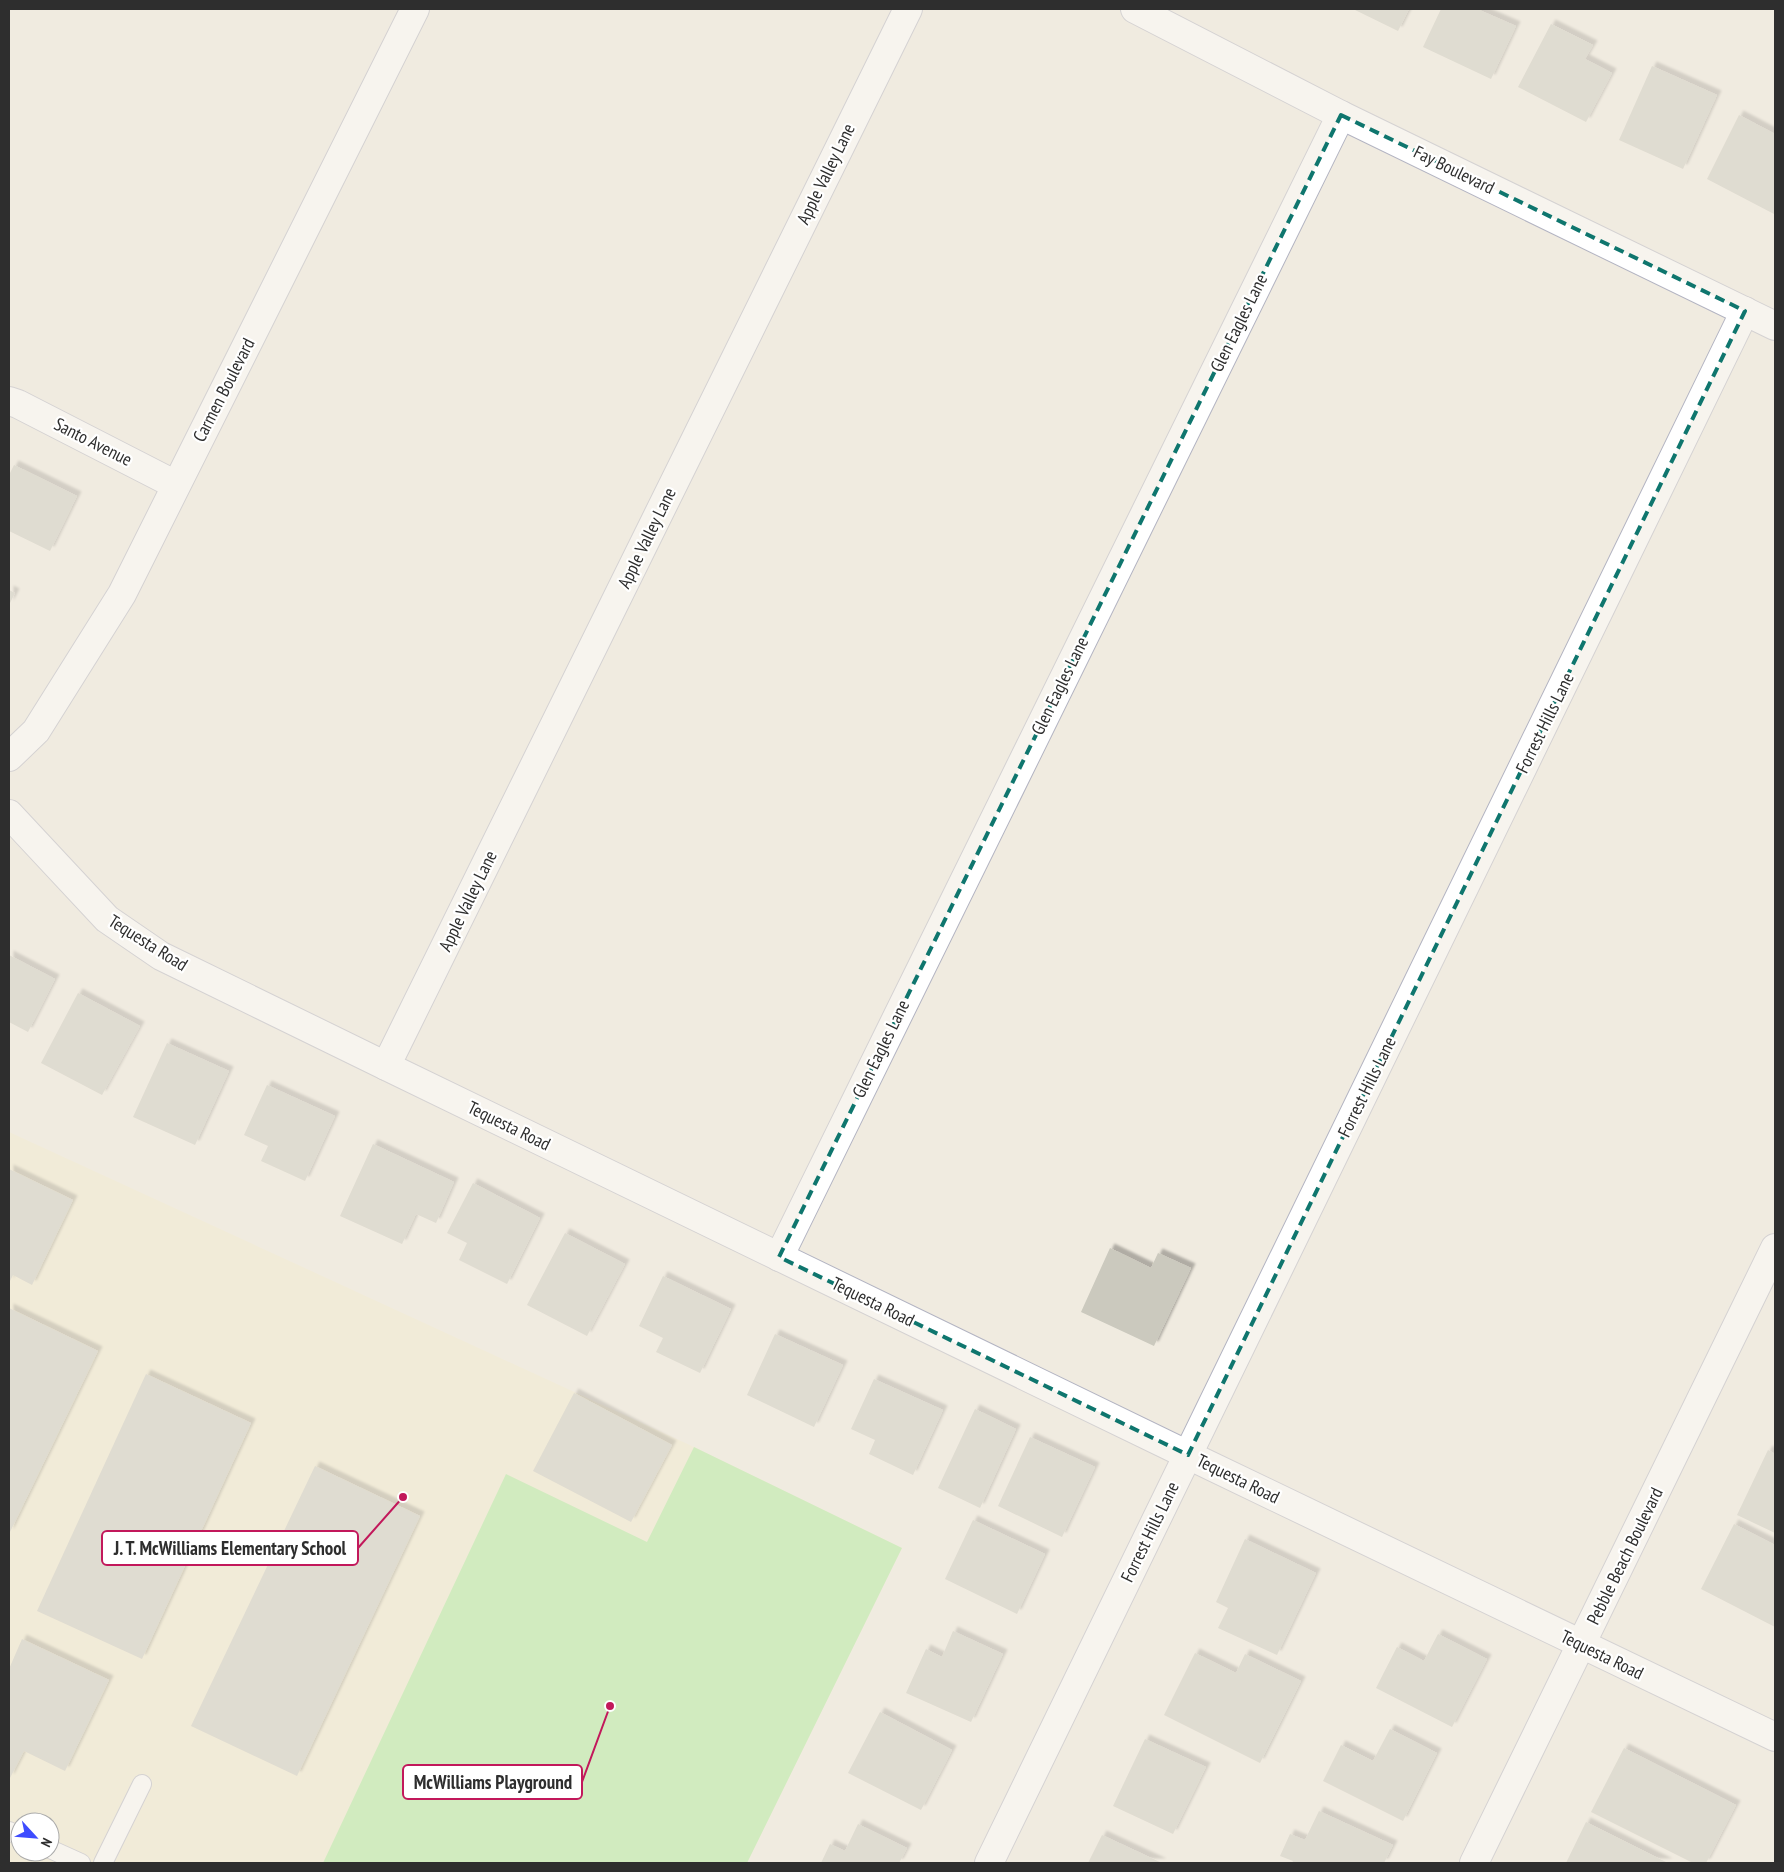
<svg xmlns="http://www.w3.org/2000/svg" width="1784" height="1872" font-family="'PT Sans Narrow',sans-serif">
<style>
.education{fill:#f2ebce;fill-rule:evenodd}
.green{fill:#abea98}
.building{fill:#cbc9be;filter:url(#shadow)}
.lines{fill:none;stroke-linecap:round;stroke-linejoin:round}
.service-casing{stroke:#b3b4c2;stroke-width:20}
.minor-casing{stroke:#b3b4c2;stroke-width:30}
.service{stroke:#fff;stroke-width:18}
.minor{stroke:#fff;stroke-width:28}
.marked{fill:none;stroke:#0f766e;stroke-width:4;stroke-dasharray:10 6;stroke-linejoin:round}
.labels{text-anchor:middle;stroke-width:4.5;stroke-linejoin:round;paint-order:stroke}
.street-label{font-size:18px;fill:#2e2e2e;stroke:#fff}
.leader{fill:none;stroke:#c2185b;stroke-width:2}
.callout-dot{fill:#c2185b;stroke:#fff;stroke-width:2}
.callout{fill:#fff;stroke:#c2185b;stroke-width:2}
.callout-label{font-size:19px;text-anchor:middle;font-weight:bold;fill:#2e2e2e}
</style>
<defs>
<filter id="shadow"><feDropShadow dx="4.5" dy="-4.5" stdDeviation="1" flood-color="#0004"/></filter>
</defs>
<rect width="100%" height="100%" fill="#f0ebe0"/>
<!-- education -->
<path class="education" d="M9,1132L694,1447L902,1548L747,1863H9ZM20,1822H50V1852H20Z"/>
<!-- green -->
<polygon class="green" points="694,1447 902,1548 747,1863 323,1863 506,1474 647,1542"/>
<!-- building -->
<g class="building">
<polygon points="1353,9 1409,9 1398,31"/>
<polygon points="1441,9 1477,9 1516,26 1491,79 1423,47"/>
<polygon points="1551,24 1593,45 1585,59 1612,73 1586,122 1518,87"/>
<polygon points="1652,66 1717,95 1683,169 1619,140"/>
<polygon points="1739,115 1775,134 1774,214 1707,179"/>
<polygon points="14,465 77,496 50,551 9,531 9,475"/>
<polygon points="9,590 15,593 9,605"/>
<polygon points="9,955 55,979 28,1032 9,1022"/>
<polygon points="78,993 140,1026 102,1095 41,1063"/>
<polygon points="167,1043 229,1071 195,1145 133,1117"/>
<polygon points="267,1085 335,1116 305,1181 261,1161 268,1146 244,1135"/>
<polygon points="373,1144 454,1182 436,1223 416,1214 402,1244 340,1216"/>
<polygon points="9,1169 73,1200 32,1285 13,1275 9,1283"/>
<polygon points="473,1183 540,1218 507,1284 459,1260 467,1243 447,1233"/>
<polygon points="565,1233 625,1264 587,1336 527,1305"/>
<polygon points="1110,1248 1151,1268 1158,1253 1191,1268 1154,1346 1081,1312"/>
<polygon points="663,1276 731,1309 700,1373 656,1352 663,1338 639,1326"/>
<polygon points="9,1308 98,1351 9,1534"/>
<polygon points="775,1334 843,1365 814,1427 747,1395"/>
<polygon points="146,1374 251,1423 142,1659 37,1611"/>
<polygon points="874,1379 943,1410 913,1475 869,1454 875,1440 851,1429"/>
<polygon points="574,1393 672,1445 631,1522 533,1471"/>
<polygon points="975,1409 1016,1429 980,1508 938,1488"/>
<polygon points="1030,1437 1095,1467 1062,1537 998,1506"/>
<polygon points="1768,1450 1775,1454 1775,1533 1737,1515"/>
<polygon points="315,1466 420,1516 297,1776 191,1726"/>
<polygon points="973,1520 1045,1554 1017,1614 945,1579"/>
<polygon points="1734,1524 1775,1545 1775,1627 1701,1589"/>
<polygon points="1245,1539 1316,1573 1277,1655 1218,1628 1228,1608 1216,1602"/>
<polygon points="953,1631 1003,1654 971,1722 906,1693 926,1649 942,1657"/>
<polygon points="1438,1634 1487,1659 1452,1727 1376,1688 1397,1647 1424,1661"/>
<polygon points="22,1639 109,1680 65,1771 24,1751 10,1778 9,1778 9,1669"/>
<polygon points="1195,1653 1236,1673 1245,1654 1301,1681 1260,1763 1164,1715"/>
<polygon points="880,1712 952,1750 921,1810 848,1773"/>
<polygon points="1390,1729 1437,1753 1403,1821 1323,1781 1341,1745 1373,1761"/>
<polygon points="1145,1739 1206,1767 1173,1834 1113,1806"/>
<polygon points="1624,1748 1736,1805 1706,1863 1693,1863 1591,1812"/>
<polygon points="1319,1811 1393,1845 1384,1863 1292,1863 1293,1861 1280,1856 1290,1834 1305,1840"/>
<polygon points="1586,1822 1668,1863 1566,1863"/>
<polygon points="858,1824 907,1848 899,1863 821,1863 830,1844 845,1851"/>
<polygon points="1102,1835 1162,1863 1088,1863"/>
</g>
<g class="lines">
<!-- service casing -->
<g class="service-casing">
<g id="service">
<polyline points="9,1831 20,1836"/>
<polyline points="50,1849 81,1863"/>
<polyline points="103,1863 142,1784"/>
</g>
</g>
<!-- minor casing -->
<g class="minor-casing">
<g id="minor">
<polyline points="1135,9 1341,115 1775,326"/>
<polyline points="9,401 18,404 176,485"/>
<polyline points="9,757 36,731 122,594 415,9"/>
<polyline points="9,814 107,919 161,956 386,1066 1188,1455 1775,1737"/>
<polyline points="386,1066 908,9"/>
<polyline points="779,1257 1341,115"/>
<polyline points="989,1863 1745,311"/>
<polyline points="1474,1863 1775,1248"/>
</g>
</g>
<!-- service -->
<use href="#service" class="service"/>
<!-- minor -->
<use href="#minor" class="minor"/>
</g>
<!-- marked area -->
<path d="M0 0H1784V1872H0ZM1341,115L1745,311L1188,1455L779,1257Z" fill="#f0ebe0" fill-opacity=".55" fill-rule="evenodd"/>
<path class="marked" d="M1341,115L1745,311L1188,1455L779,1257Z"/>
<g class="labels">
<!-- street labels -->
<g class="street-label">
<text transform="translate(1454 170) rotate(26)" y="6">Fay Boulevard</text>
<text transform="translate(826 174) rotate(-64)" y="6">Apple Valley Lane</text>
<text transform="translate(1239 323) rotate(-64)" y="6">Glen Eagles Lane</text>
<text transform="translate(224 390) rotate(-63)" y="6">Carmen Boulevard</text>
<text transform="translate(93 442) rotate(27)" y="6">Santo Avenue</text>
<text transform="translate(647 538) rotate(-64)" y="6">Apple Valley Lane</text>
<text transform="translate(1060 686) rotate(-64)" y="6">Glen Eagles Lane</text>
<text transform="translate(1545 723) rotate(-64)" y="6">Forrest Hills Lane</text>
<text transform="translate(468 901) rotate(-64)" y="6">Apple Valley Lane</text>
<text transform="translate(148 943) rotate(32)" y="6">Tequesta Road</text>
<text transform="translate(881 1049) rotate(-64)" y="6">Glen Eagles Lane</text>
<text transform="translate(1367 1087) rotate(-64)" y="6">Forrest Hills Lane</text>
<text transform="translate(509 1126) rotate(26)" y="6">Tequesta Road</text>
<text transform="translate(873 1302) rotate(26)" y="6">Tequesta Road</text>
<text transform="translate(1238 1479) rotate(26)" y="6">Tequesta Road</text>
<text transform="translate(1150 1532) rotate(-64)" y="6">Forrest Hills Lane</text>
<text transform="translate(1625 1556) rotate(-64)" y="6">Pebble Beach Boulevard</text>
<text transform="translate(1602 1655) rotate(26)" y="6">Tequesta Road</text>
</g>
</g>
<!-- callouts -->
<path class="leader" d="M403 1497L358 1548M610 1706L582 1782"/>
<g class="callout-dot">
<circle cx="403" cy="1497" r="5"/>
<circle cx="610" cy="1706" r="5"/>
</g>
<g class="callout">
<rect x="102" y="1531" width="256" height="34" rx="5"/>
<rect x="403" y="1765" width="179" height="34" rx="5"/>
</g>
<g class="callout-label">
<text x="230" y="1555">J. T. McWilliams Elementary School</text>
<text x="493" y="1789">McWilliams Playground</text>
</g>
<!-- border -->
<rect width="1784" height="1872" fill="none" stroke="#2e2e2e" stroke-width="20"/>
<!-- north arrow -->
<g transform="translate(35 1837) rotate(116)"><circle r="24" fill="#ffffff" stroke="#ababab"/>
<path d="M0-4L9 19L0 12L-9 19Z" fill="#3e4cff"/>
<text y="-8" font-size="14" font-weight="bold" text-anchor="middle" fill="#2e2e2e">N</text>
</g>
</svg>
